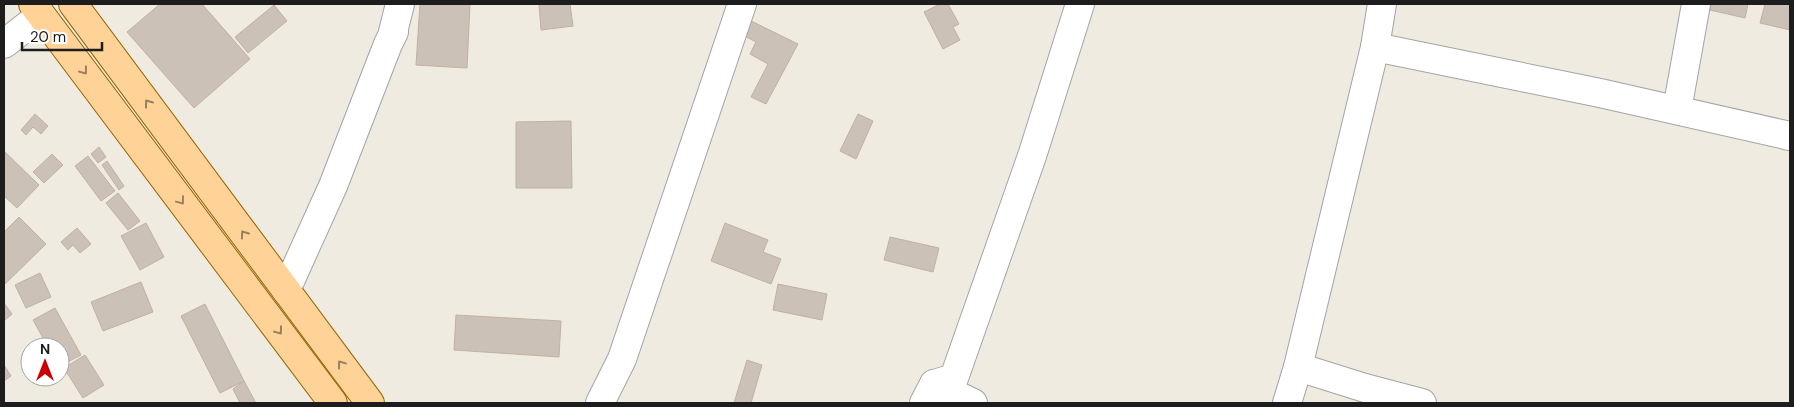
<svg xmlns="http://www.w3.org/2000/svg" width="1794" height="407" font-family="'DM Sans',sans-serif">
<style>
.building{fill:#cbc1b7;stroke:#c2b0a2}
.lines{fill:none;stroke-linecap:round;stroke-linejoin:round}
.minor-casing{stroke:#a4a4a4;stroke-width:30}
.major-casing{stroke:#966400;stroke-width:30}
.minor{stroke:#fff;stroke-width:28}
.major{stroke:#ffd297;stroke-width:28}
.oneway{stroke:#998160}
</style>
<rect width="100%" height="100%" fill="#efebe1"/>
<!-- building -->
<g class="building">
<polygon points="160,4 202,4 250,59 194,108 127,32"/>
<polygon points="420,4 470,4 467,68 416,65"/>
<polygon points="539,4 570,4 573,26 541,30"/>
<polygon points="940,4 948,4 959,24 953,27 960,40 943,49 924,12"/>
<polygon points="1711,4 1748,4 1745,18 1710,10"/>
<polygon points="1765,4 1790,4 1790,30 1760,23"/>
<polygon points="274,5 287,21 248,53 235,37"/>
<polygon points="747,19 798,44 766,104 751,97 768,64 750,54 756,42 739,33"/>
<polygon points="35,114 48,126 41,134 33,127 26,135 21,130"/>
<polygon points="858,114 873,121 856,159 840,151"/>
<polygon points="571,121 572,188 516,188 516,122"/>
<polygon points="99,147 106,157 98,163 91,154"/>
<polygon points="4,151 39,185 17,208 4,196"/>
<polygon points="52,154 63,165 44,183 33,172"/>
<polygon points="88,156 115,191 101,201 75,166"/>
<polygon points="107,161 124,186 119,190 102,165"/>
<polygon points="118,193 140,221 128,230 106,203"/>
<polygon points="19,217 46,244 4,285 4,232"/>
<polygon points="146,223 164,257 140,270 121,236"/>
<polygon points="725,223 768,240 763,252 781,259 771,284 711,261"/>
<polygon points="77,228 91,244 80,253 73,245 68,250 61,242"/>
<polygon points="890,237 939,248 933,272 884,260"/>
<polygon points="40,273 51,297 26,308 15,285"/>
<polygon points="141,282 153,312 103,331 91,302"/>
<polygon points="778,284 827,294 822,320 773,310"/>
<polygon points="4,303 12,314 4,321"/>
<polygon points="205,304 244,381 220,393 181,316"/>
<polygon points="55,308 81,355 60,366 60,347 48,347 33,320"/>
<polygon points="456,315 561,321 559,357 454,350"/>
<polygon points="85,355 104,385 83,398 64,368"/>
<polygon points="747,360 762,365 751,403 734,403"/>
<polygon points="4,365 11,376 4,381"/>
<polygon points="244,381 256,403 240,403 233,389"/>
</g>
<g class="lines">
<!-- minor casing -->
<g class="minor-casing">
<g id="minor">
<polyline points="4,44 41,15"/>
<polyline points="1375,47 1600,93 1790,136"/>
<polyline points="1677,110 1696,4"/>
<polyline points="286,290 333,186 388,44 394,32 393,32 400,4"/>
<polyline points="1298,367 1365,388 1422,403"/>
<polyline points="934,384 973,403"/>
<polyline points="600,403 622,359 742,4"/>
<polyline points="924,403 934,384 954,378 1032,156 1080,4"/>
<polyline points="1287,403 1298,367 1375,47 1382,4"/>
</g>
</g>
<!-- major casing -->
<g class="major-casing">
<g id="major">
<polyline points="33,4 333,403"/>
<polyline points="73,4 370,403"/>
</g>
</g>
<!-- minor -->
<use href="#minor" class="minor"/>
<!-- major -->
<use href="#major" class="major"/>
</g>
<!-- one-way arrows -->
<defs><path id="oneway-chevron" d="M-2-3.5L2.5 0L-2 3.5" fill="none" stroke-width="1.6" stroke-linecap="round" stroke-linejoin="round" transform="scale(1.25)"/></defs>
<g class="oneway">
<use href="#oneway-chevron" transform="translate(84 71) rotate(53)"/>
<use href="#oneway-chevron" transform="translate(148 103) rotate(-126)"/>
<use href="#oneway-chevron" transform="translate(181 201) rotate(53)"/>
<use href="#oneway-chevron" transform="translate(244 234) rotate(-126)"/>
<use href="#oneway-chevron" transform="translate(279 331) rotate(53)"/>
<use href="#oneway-chevron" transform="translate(341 364) rotate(-127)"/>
</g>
<!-- border -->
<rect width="1794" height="407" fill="none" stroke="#1d1d1d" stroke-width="10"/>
<!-- north arrow -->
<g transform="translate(45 362)"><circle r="24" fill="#ffffff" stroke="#a5a5a5"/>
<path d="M0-4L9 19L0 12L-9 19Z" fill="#ca0000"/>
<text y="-8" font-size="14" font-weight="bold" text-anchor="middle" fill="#1d1d1d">N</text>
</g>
<!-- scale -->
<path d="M22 42v8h80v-8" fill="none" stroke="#1d1d1d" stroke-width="2.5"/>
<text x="30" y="42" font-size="15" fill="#1d1d1d" stroke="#ffffff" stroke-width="4" paint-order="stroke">20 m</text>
</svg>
